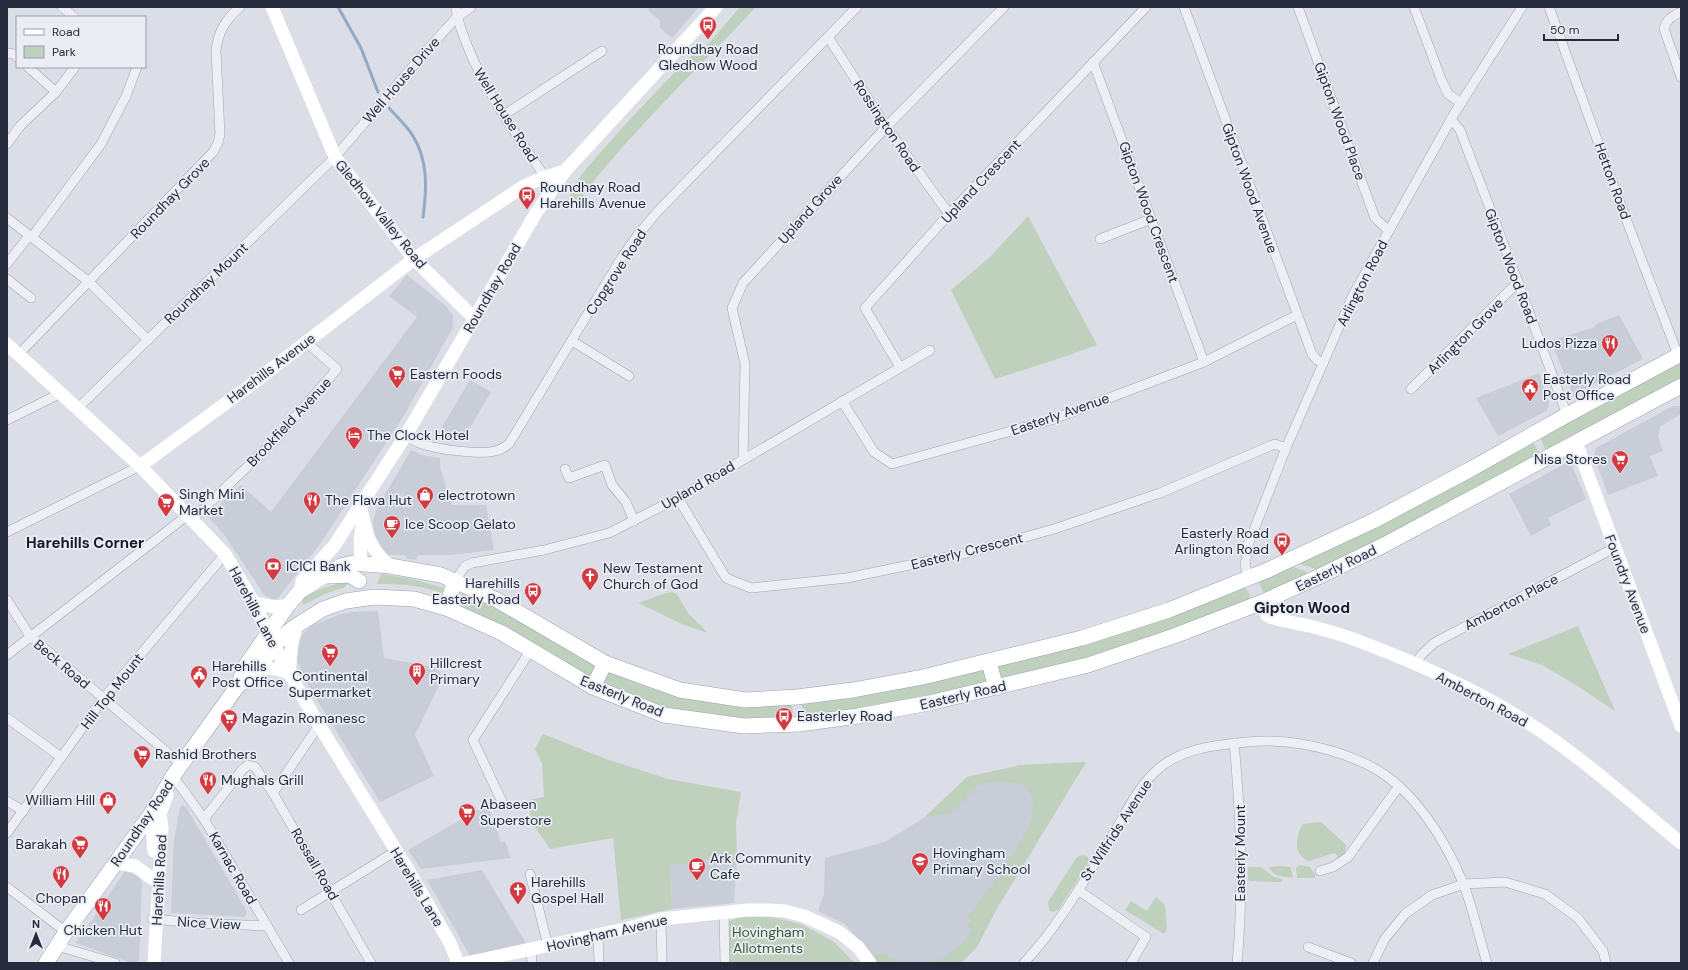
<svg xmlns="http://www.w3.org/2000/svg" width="1688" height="970" font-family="'DM Sans',sans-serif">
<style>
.built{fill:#c9cdd8}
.green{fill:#bfd0bc}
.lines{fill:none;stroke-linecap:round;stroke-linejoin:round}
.stream{stroke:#94a8c8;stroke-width:3}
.street-casing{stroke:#a1a5b0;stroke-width:10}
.primary-casing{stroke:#9aa1b2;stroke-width:16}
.street{stroke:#eeeff5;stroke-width:9}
.secondary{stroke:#fff;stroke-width:13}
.primary{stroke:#fff;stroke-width:15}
.labels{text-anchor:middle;stroke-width:3.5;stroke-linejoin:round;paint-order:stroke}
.poi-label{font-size:14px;fill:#252b3d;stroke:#eaedf4;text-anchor:start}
.street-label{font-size:14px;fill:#252b3d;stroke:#eaedf4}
.park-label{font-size:14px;fill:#355932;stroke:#eaedf4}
.neighbourhood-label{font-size:15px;font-weight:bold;fill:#171c2d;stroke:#eaedf4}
</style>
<rect width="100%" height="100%" fill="#dbdee6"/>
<!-- built -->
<g class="built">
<polygon points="650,7 699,7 672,38 660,28 660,21 648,10"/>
<polygon points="407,275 446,306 453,316 453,327 405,414 320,544 278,598 273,599 265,596 223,533 207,516 241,485 271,512 417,317 389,296"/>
<polygon points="1619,315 1643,359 1573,395 1551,341 1595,327 1594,325"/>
<polygon points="1539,373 1549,403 1548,408 1546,411 1498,436 1476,398"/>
<polygon points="470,380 491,392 462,441 436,437"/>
<polygon points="1673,406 1681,406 1681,414 1661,426 1658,436 1663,451 1650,456 1658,476 1608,495 1594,456 1596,448"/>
<polygon points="411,450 422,455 440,458 440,467 452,505 486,505 494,550 451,555 419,555 417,557 416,560 407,559 406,557 404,555 387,555 379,546 374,534 373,522 376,510"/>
<polygon points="1570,461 1586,499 1548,518 1551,525 1531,536 1509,494"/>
<polygon points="378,611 384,658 438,668 442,679 415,735 434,776 380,802 310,689 297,661 297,649 302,635 311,626 338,615 352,612"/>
<polygon points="1086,762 996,910 977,947 961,963 877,963 873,956 845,924 818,911 824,894 825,858 885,842 925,817 967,777 1021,765"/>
<polygon points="488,804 501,843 505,841 511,858 421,869 408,850"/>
<polygon points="183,805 186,807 246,910 247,913 244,917 171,913 174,840 180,807"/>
<polygon points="737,859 734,903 672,909 670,864 692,864 692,860"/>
<polygon points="482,870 526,943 470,956 427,880"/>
<polygon points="125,871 138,876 142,882 139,963 131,963 76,943"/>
</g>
<!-- green -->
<g class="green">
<path d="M740,7H756C695,72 630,132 577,203C574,200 570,198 570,193C572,179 684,60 702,47L704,49Z"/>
<polygon points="1028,216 1097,345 1052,361 995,379 951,290 989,258"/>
<polygon points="1681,361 1681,379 1546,451 1540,437"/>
<polygon points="1532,440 1540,455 1319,570 1300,564 1300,563"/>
<polygon points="1290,566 1305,571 1307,574 1264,594 1259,582"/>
<path d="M381,574L408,578L444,588L442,593C418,585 403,584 377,584Z"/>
<path d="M350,581L345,587L325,594L303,605L302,599C318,589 332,584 350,581Z"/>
<path d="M1245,587L1250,595L1249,600C1168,633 1086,659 1001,681L997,666Z"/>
<polygon points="463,592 493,604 596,665 590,678 486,618 459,605 458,601"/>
<polygon points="672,592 677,594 688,613 708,633 684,625 638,603 666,593"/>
<polygon points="1578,626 1615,711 1573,683 1542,665 1508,654"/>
<polygon points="984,669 989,682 908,701 803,716 802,703"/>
<polygon points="610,671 637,683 669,692 792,704 793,716 791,718 737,720 665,708 601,682 606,673"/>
<polygon points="543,734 606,759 668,779 741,792 736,823 737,859 692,860 692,864 670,864 672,909 621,920 613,838 550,849 531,821 529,800 544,797 542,763 535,749"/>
<path d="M1086,762L996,910L977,947L961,963H920L943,959L966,940L971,929L967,925L972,921L967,917L1004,870L1002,868C1016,847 1040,822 1031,795C1029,788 1024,784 1016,783C1007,782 995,780 986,783C968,788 962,809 949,813C942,816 932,815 925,817L967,777L1021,765Z"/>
<path d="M1321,822L1344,843L1346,846L1345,854L1338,858L1336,854L1334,853L1309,861C1293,855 1295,837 1303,824Z"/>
<polygon points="1083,855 1088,857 1089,862 1058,910 1052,912 1049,910 1048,902 1077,857"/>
<polygon points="1300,865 1310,867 1315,875 1315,878 1297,878 1296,868"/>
<path d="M1281,866L1290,867L1293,876L1292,878C1282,876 1273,877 1269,867Z"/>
<polygon points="1248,867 1261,867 1274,877 1282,879 1282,882 1250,881 1248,879"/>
<polygon points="1156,897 1165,905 1167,929 1164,934 1125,910 1131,901 1147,911"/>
<polygon points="742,916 771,917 801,924 834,942 855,963 729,963 727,922"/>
<polygon points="878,954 883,954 907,963 877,963 873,956"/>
</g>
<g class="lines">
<!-- stream -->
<g class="stream">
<polyline points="338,7 361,48 378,92"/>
<path d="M389,108C397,117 407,126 413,136C428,160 427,189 423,217"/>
</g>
<!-- street casing -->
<g class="street-casing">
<g id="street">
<polyline points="62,7 74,17"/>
<path d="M456,7C457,21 462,32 467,45C486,93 516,134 545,177"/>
<polyline points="1184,7 1312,354 1317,360 1323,363"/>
<polyline points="1298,7 1375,218 1389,231"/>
<polyline points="1414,7 1441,79 1448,94 1461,103"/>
<polyline points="1549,7 1623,211 1678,355"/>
<path d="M1681,12C1673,16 1666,19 1664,29L1681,77"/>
<polyline points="828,37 886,127 949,214"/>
<polyline points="7,53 14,54 17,57"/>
<polyline points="1093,62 1204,362"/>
<polyline points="28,67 56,92"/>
<polyline points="504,115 602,51"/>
<polyline points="1451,119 1460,130 1518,282 1567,415"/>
<polyline points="7,144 20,126 56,92 75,67"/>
<polyline points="7,218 89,282 148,340"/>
<polyline points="32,237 101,144 126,96 137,67"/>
<polyline points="1100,239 1151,219"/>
<polyline points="7,264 29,236"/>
<polyline points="7,279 31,298"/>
<polyline points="572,341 629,376"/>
<path d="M19,354L213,152L218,143L220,134L216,51C218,32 225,20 240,7"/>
<polyline points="900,367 865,308 949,214 1146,7"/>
<polyline points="1411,389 1518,282"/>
<polyline points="842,401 874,452 892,464 1051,420 1204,362 1297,315"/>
<polyline points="77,409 335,157 427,50 456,18 471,7"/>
<polyline points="7,420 61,393"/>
<path d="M406,435C409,437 413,441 417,442C432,449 479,455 495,451C501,450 504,447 509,444L622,257L637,236L658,211L857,7"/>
<polyline points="743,459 745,364 732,308 743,283 886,127 1004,7"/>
<polyline points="565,469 569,478 605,465 612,485 626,502 634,521"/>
<polyline points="678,498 726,578 751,588 847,578 967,553 1054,529 1160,493 1270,446 1275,444 1286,448"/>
<polyline points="193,519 277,438 337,369 306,342"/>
<polyline points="7,532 140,466"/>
<polyline points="1249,577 1245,566 1248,545 1286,448 1353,295 1454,114 1522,7"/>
<polyline points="455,581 465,566 472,563 544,550 609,533 678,498 930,350"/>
<polyline points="7,600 30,636 182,765"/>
<polyline points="7,655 189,514"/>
<polyline points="1416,665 1421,655 1434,643 1614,548"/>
<polyline points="7,718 61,757"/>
<path d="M1234,743C1241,816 1244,890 1237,963"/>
<polyline points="173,776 204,819 289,963"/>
<polyline points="273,793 319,725"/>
<polyline points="7,801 23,811"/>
<polyline points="504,806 473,740 530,651"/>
<polyline points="204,819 242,770 248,765 255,767 273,793 371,963"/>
<polyline points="7,833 103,699 225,554"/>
<polyline points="1320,871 1333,867 1348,857 1399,786"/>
<polyline points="530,874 548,946"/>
<polyline points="7,887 66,932"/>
<polyline points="1078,890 1146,937 1131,963"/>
<polyline points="301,910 396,851"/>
<polyline points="724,913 725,963"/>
<polyline points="152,919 196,923 267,926"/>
<polyline points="661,919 662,963"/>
<polyline points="598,935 599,963"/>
<polyline points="57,946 115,963"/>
<polyline points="1308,947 1351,963"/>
<polyline points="531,950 532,963"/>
<path d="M1024,963C1060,924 1087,876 1115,831C1127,811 1138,787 1156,771C1180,748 1216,745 1247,742C1295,737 1364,753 1400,787C1429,814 1448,847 1463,883C1473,908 1479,937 1487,963"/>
<polyline points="1373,963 1384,940 1405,914 1432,895 1464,884 1505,882 1545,894 1578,918 1603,951 1606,963"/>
</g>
</g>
<!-- primary casing -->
<g class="primary-casing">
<g id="primary">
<polyline points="328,576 350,575 359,581"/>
<polyline points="446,608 455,581"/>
<polyline points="989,662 996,688"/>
<polyline points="239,684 252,678 275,645 288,632 296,626 323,609 346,601 374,597 414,599 446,608 502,633 593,687 664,715 744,726 799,724 858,716 929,703 1088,665 1174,636 1260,603 1318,577 1384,545 1681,386"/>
<polyline points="593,687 605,663"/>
<polyline points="46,963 66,932 151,814 173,776 239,684 244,668 288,605 300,591 341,566 353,563 390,566 441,575 497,600 605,663 680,690 745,700 797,697 853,690 923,677 1082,638 1169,610 1268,570 1373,521 1471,469 1567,415 1681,354"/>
</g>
</g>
<!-- street -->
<use href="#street" class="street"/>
<!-- secondary -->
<g class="secondary">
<polyline points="272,7 335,157 414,259 474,318"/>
<polyline points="7,344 140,466 225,554 254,603 282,661 319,725 410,873 450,943 458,963"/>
<polyline points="1576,442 1681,726"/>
<polyline points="140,466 252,384 414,259 524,186 545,177 565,171"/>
<path d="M360,505C366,531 368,548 390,566"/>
<polyline points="361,564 360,541 362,526"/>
<polyline points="300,591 302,581 334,546 406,435 536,213 565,171 716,7"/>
<polyline points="254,603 275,607 288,605"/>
<path d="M1260,603L1267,615L1270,617C1285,622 1302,624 1317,628C1332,632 1347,636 1361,642C1417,663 1475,689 1527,722C1582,757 1631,802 1681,843"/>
<polyline points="258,668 277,669 289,673"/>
<polyline points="289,673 292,644 296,626"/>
<polyline points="151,814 154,851"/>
<polyline points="116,863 135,866 153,879"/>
<polyline points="154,963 162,828 160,814 167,795"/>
<polyline points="466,963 629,928 661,919 748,910 767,910 785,911 804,916 839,932 858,947 870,963"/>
</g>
<!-- primary -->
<use href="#primary" class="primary"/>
</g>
<!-- icons -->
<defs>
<g id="bus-pin" transform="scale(0.9)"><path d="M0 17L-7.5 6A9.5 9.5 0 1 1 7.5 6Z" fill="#d23940" stroke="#eaedf4"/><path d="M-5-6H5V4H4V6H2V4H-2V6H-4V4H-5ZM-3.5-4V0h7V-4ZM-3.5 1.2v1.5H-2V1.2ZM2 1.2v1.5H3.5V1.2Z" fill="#fff"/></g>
<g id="restaurant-pin" transform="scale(0.9)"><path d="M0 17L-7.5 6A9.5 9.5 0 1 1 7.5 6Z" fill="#d23940" stroke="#eaedf4"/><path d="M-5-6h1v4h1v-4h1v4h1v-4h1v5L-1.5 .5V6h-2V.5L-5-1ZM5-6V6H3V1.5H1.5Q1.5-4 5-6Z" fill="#fff"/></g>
<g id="supermarket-pin" transform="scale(0.9)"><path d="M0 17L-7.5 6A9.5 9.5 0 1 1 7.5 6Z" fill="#d23940" stroke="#eaedf4"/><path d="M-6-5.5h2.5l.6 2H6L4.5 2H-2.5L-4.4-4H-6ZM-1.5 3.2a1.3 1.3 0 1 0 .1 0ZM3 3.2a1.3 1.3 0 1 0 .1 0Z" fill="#fff"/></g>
<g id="civic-pin" transform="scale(0.9)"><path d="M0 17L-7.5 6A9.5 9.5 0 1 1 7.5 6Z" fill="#d23940" stroke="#eaedf4"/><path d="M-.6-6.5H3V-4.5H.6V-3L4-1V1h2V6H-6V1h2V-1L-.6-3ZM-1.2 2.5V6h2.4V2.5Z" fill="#fff"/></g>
<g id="hotel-pin" transform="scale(0.9)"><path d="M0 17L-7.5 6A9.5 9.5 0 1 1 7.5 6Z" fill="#d23940" stroke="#eaedf4"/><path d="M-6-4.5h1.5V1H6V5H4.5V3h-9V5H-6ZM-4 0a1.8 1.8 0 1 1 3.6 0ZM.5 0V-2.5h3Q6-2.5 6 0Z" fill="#fff"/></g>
<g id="shop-pin" transform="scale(0.9)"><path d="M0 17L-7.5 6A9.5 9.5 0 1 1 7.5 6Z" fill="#d23940" stroke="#eaedf4"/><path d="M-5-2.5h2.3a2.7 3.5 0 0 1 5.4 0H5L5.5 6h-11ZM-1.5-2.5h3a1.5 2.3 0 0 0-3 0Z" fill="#fff"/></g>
<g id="cafe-pin" transform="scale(0.9)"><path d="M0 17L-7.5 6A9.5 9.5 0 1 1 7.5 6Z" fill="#d23940" stroke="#eaedf4"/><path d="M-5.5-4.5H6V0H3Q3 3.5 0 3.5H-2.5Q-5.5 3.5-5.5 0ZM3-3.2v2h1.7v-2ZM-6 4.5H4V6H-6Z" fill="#fff"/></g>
<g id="bank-pin" transform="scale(0.9)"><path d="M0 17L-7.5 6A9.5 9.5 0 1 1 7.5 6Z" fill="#d23940" stroke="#eaedf4"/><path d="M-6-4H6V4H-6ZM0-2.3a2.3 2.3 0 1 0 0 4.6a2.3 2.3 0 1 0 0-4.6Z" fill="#fff"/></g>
<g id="church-pin" transform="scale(0.9)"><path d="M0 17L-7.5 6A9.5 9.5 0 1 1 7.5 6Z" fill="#d23940" stroke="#eaedf4"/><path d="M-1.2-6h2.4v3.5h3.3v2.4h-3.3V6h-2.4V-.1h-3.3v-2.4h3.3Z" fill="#fff"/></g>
<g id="building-pin" transform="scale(0.9)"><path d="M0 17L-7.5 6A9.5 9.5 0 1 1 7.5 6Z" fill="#d23940" stroke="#eaedf4"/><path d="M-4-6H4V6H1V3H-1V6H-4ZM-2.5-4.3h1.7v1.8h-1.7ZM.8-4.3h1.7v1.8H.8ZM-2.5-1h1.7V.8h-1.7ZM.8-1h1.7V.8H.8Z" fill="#fff"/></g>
<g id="school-pin" transform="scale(0.9)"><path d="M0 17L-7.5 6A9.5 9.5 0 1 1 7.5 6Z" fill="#d23940" stroke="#eaedf4"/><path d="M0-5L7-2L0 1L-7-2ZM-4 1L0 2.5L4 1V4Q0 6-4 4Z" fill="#fff"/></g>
</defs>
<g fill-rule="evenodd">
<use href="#bus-pin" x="708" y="25"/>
<use href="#bus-pin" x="527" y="195"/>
<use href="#restaurant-pin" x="1610" y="343"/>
<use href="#supermarket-pin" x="397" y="374"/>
<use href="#civic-pin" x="1530" y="387"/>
<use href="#hotel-pin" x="354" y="435"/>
<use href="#supermarket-pin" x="1620" y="459"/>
<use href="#shop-pin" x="425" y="495"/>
<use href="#restaurant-pin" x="312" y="500"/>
<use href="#supermarket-pin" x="166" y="502"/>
<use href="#cafe-pin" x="392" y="524"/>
<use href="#bus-pin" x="1282" y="541"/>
<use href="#bank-pin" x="273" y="566"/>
<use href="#church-pin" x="590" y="576"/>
<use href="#bus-pin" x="533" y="591"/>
<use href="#supermarket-pin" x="330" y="652"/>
<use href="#building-pin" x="417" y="671"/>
<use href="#civic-pin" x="199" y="674"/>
<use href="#bus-pin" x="784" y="716"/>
<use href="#supermarket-pin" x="229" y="718"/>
<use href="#supermarket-pin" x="142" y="754"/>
<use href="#restaurant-pin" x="208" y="780"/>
<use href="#shop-pin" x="108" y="800"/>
<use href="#supermarket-pin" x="467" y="812"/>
<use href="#supermarket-pin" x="80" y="844"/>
<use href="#school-pin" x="920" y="861"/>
<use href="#cafe-pin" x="697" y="866"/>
<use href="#restaurant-pin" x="61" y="874"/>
<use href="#church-pin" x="518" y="890"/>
<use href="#restaurant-pin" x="103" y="906"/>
</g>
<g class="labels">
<!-- poi labels -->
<g class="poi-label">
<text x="708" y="54" text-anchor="middle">Roundhay Road<tspan x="708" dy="16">Gledhow Wood</tspan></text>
<text x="540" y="192">Roundhay Road<tspan x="540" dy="16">Harehills Avenue</tspan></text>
<text x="1597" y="348" text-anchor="end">Ludos Pizza</text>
<text x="410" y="379">Eastern Foods</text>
<text x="1543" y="384">Easterly Road<tspan x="1543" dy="16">Post Office</tspan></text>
<text x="367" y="440">The Clock Hotel</text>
<text x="1607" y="464" text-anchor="end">Nisa Stores</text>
<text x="179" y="499">Singh Mini<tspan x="179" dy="16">Market</tspan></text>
<text x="438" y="500">electrotown</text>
<text x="325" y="505">The Flava Hut</text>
<text x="405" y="529">Ice Scoop Gelato</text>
<text x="1269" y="538" text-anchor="end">Easterly Road<tspan x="1269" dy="16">Arlington Road</tspan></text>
<text x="286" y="571">ICICI Bank</text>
<text x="603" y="573">New Testament<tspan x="603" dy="16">Church of God</tspan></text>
<text x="520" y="588" text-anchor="end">Harehills<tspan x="520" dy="16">Easterly Road</tspan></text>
<text x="430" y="668">Hillcrest<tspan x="430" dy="16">Primary</tspan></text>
<text x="212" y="671">Harehills<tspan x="212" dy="16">Post Office</tspan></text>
<text x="330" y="681" text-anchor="middle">Continental<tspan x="330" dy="16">Supermarket</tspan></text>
<text x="797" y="721">Easterley Road</text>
<text x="242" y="723">Magazin Romanesc</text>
<text x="155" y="759">Rashid Brothers</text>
<text x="221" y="785">Mughals Grill</text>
<text x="95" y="805" text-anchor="end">William Hill</text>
<text x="480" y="809">Abaseen<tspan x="480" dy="16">Superstore</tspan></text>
<text x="67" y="849" text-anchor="end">Barakah</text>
<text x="933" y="858">Hovingham<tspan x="933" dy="16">Primary School</tspan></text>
<text x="710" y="863">Ark Community<tspan x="710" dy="16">Cafe</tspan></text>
<text x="531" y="887">Harehills<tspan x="531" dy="16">Gospel Hall</tspan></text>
<text x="61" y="903" text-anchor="middle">Chopan</text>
<text x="103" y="935" text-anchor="middle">Chicken Hut</text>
</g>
<!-- street labels -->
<g class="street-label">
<text transform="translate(401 80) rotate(-49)" y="5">Well House Drive</text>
<text transform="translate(506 115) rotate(58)" y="5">Well House Road</text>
<text transform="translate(1340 121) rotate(70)" y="5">Gipton Wood Place</text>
<text transform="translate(887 126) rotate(56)" y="5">Rossington Road</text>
<text transform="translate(981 181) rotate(-47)" y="5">Upland Crescent</text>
<text transform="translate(1613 181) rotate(70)" y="5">Hetton Road</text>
<text transform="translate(1250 188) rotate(70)" y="5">Gipton Wood Avenue</text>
<text transform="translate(170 198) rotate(-46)" y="5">Roundhay Grove</text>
<text transform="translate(810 209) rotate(-48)" y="5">Upland Grove</text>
<text transform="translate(1149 212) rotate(70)" y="5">Gipton Wood Crescent</text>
<text transform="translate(381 214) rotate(51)" y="5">Gledhow Valley Road</text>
<text transform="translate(1511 266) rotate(69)" y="5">Gipton Wood Road</text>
<text transform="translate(616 272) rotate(-57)" y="5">Copgrove Road</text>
<text transform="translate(206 283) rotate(-44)" y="5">Roundhay Mount</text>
<text transform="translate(1362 283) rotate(-63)" y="5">Arlington Road</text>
<text transform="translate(492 288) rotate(-60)" y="5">Roundhay Road</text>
<text transform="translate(1465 336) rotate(-45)" y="5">Arlington Grove</text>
<text transform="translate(271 368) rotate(-37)" y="5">Harehills Avenue</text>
<text transform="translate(1060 414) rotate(-19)" y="5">Easterly Avenue</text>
<text transform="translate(289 422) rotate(-47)" y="5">Brookfield Avenue</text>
<text transform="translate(698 485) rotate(-30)" y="5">Upland Road</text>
<text transform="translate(967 551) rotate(-14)" y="5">Easterly Crescent</text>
<text transform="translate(1336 568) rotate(-26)" y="5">Easterly Road</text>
<text transform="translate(1628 584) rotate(69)" y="5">Foundry Avenue</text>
<text transform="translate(1511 602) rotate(-28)" y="5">Amberton Place</text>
<text transform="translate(254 607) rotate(62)" y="5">Harehills Lane</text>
<text transform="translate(62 664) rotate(40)" y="5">Beck Road</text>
<text transform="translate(112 691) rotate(-52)" y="5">Hill Top Mount</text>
<text transform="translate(963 695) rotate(-13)" y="5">Easterly Road</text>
<text transform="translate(622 696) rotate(22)" y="5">Easterly Road</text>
<text transform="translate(1482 699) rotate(28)" y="5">Amberton Road</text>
<text transform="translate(142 823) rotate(-56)" y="5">Roundhay Road</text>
<text transform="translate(1116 830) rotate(-57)" y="5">St Wilfrids Avenue</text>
<text transform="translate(1240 853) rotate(-90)" y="5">Easterly Mount</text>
<text transform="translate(315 864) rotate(60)" y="5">Rossall Road</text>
<text transform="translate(233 868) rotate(60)" y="5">Karnac Road</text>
<text transform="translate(159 880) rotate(-87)" y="5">Harehills Road</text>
<text transform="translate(417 887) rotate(59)" y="5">Harehills Lane</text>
<text transform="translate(209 923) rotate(3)" y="5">Nice View</text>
<text transform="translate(607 933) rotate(-13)" y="5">Hovingham Avenue</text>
</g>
<!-- park labels -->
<g class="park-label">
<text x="768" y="937">Hovingham<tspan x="768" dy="16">Allotments</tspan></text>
</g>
<!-- neighbourhood labels -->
<g class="neighbourhood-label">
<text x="85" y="548">Harehills Corner</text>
<text x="1302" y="613">Gipton Wood</text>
</g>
</g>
<!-- border -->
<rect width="1688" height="970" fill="none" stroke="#252b3d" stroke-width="16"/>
<!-- legend -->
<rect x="16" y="16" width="130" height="52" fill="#eaedf4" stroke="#9b9fab"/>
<rect x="24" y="29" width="20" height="6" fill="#ffffff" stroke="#9b9fab"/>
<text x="52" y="36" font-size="12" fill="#252b3d">Road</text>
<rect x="24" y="46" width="20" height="12" fill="#bfd0bc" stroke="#9b9fab"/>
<text x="52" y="56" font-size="12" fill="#252b3d">Park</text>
<!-- north arrow -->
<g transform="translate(36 934)" stroke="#eaedf4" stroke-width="3" paint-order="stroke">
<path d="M0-3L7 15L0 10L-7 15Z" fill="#252b3d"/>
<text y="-6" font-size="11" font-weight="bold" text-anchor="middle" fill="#252b3d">N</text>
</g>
<!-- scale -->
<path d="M1544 34v6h74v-6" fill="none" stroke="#252b3d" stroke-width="2"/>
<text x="1550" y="34" font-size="12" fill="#252b3d" stroke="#eaedf4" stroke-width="3" paint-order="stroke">50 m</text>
</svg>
